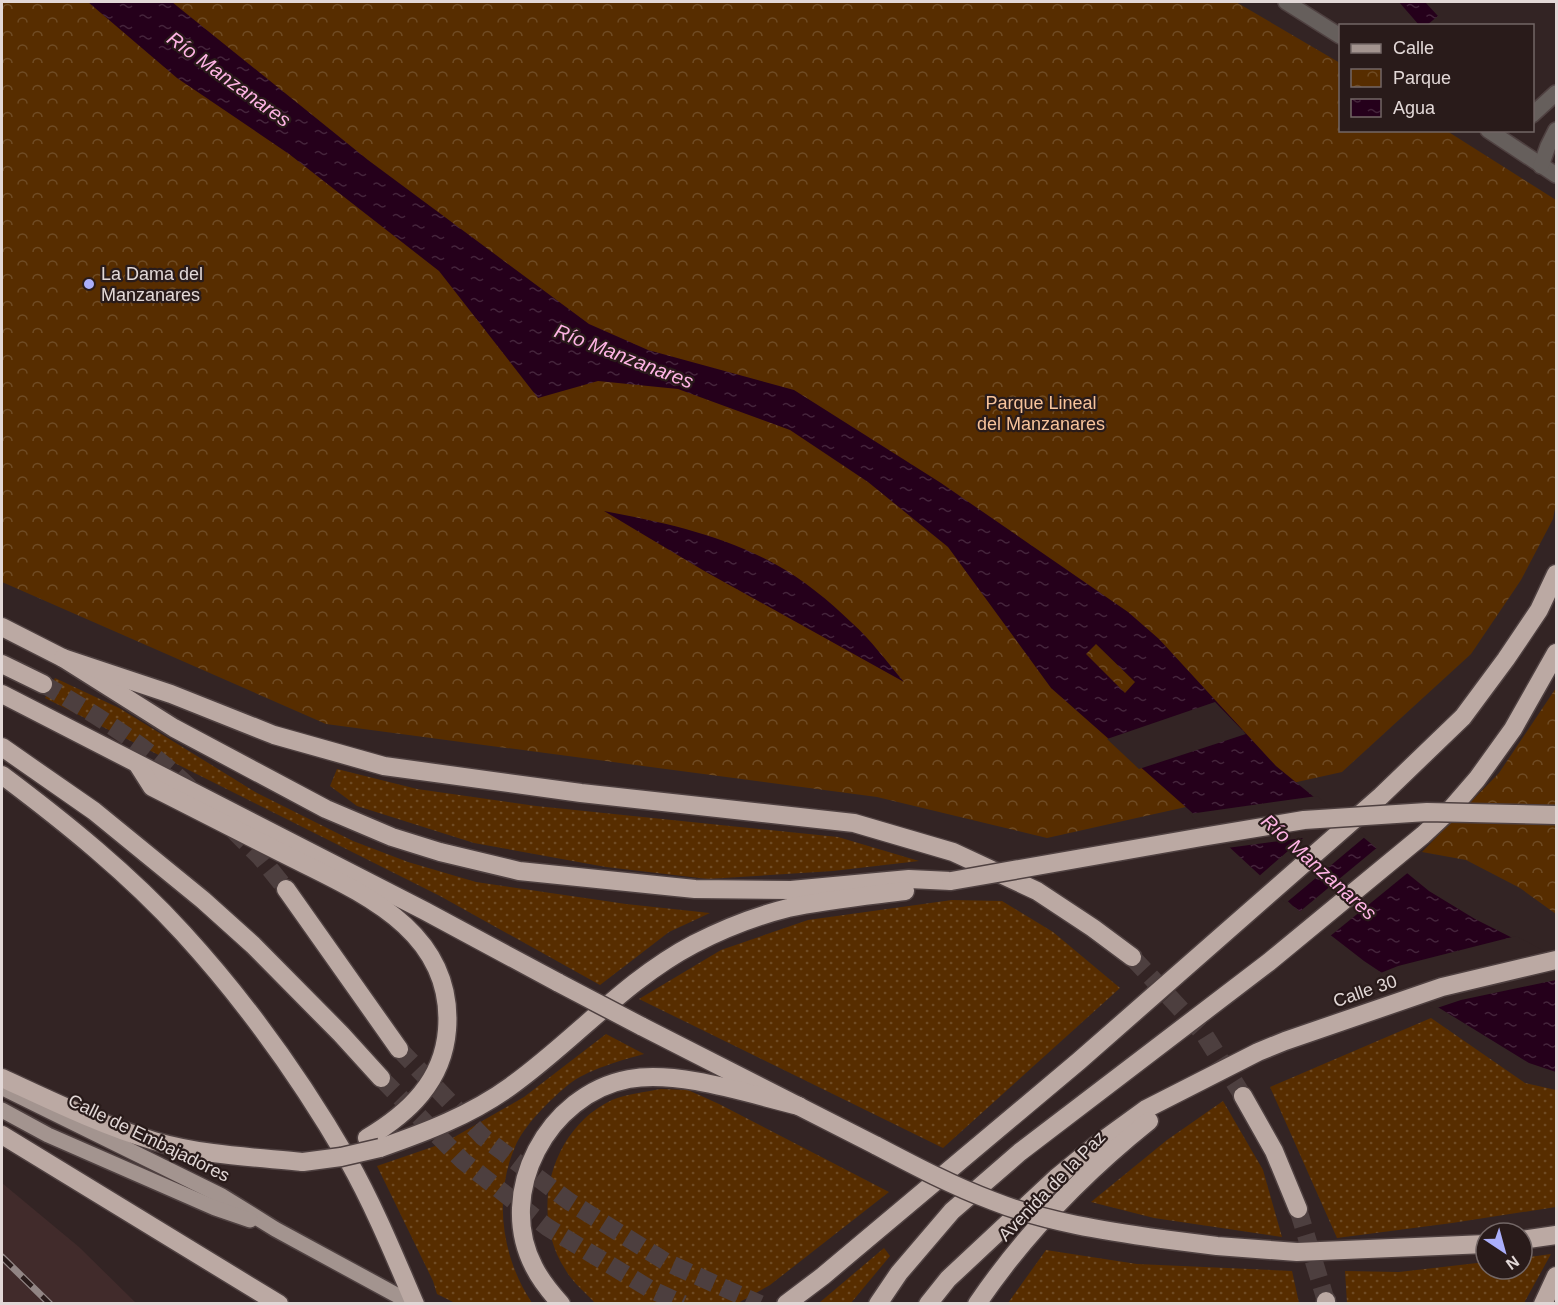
<svg xmlns="http://www.w3.org/2000/svg" width="1558" height="1305" font-family="Arial,sans-serif">
<style>
.built{fill:#412b2b}
.grass{fill:url(#grass-dots)}
.park{fill:url(#park-crowns)}
.water{fill:url(#water-ripples);fill-rule:evenodd}
.pier{fill:#332424}
.lines{fill:none;stroke-linecap:round;stroke-linejoin:round}
.highway-tunnel{stroke:#4d3f3f;stroke-width:18;stroke-dasharray:18 9;stroke-linecap:butt}
.minor-casing{stroke:#4f4141;stroke-width:18}
.major-casing{stroke:#4f4141;stroke-width:18}
.highway-casing{stroke:#4f4141;stroke-width:21}
.minor{stroke:#665f5c;stroke-width:15}
.major{stroke:#a3948f;stroke-width:15}
.highway{stroke:#bba9a3;stroke-width:18}
.rail-casing{stroke:#918584;stroke-width:7}
.rail{stroke:#291b1a;stroke-width:4.5;stroke-dasharray:14;stroke-linecap:butt}
.highway-bridge-casing{stroke:#4f4141;stroke-width:21;stroke-linecap:butt}
.highway-bridge{stroke:#bba9a3;stroke-width:18}
.poi-dot{fill:#abaffb;stroke:#291b1a;stroke-width:2}
.labels{text-anchor:middle;stroke-width:4.5;stroke-linejoin:round;paint-order:stroke}
.poi-label{font-size:18px;fill:#e2d8d7;stroke:#291b1a;text-anchor:start}
.park-label{font-size:18px;fill:#f7c39b;stroke:#291b1a}
.street-label{font-size:18px;fill:#e2d8d7;stroke:#291b1a}
.water-label{font-size:20px;font-style:italic;fill:#feb3e4;stroke:#291b1a}
</style>
<defs>
<pattern id="grass-dots" width="8" height="8" patternUnits="userSpaceOnUse" patternTransform="scale(1.5)"><rect width="8" height="8" fill="#572d00"/><path d="M2 2h.1M6 6h.1" fill="none" stroke="#6f4b24" stroke-width="1.8" stroke-linecap="round"/></pattern>
<pattern id="park-crowns" width="20" height="18" patternUnits="userSpaceOnUse" patternTransform="scale(1.5)"><rect width="20" height="18" fill="#572d00"/><path d="M2 6a3 3 0 1 1 6 0M12 15a3 3 0 1 1 6 0" fill="none" stroke="#6f4b24"/></pattern>
<pattern id="water-ripples" width="26" height="14" patternUnits="userSpaceOnUse" patternTransform="scale(1.5)"><rect width="26" height="14" fill="#25001b"/><path d="M2 4q2-2 4 0t4 0M15 11q2-2 4 0t4 0" fill="none" stroke="#44243b"/></pattern>
</defs>
<rect width="100%" height="100%" fill="#332424"/>
<!-- built -->
<polygon class="built" points="2,1183 79,1247 136,1303 2,1303"/>
<!-- grass -->
<g class="grass">
<polygon points="55,678 119,708 257,793 353,841 408,862 476,882 626,904 710,913 669,932 600,985 440,896 45,698"/>
<polygon points="337,769 417,789 536,806 838,837 919,861 833,871 708,879 606,867 474,843 357,806 330,786"/>
<polygon points="952,900 1002,901 1053,932 1120,988 943,1148 639,999 721,950 808,920"/>
<polygon points="1431,1018 1525,1083 1556,1090 1556,1207 1452,1223 1337,1238 1270,1087"/>
<path d="M606,1034L644,1054C622,1060 586,1070 568,1085C551,1099 523,1126 515,1147C493,1198 502,1258 532,1303H455L437,1294L433,1281L377,1166L444,1143L524,1097Z"/>
<path d="M661,1089L688,1090L719,1104L889,1192L770,1285L738,1303H595C586,1293 572,1282 565,1269C529,1213 550,1129 612,1100C626,1094 645,1092 661,1089Z"/>
<polygon points="1223,1101 1263,1170 1282,1237 1154,1218 1091,1202 1167,1140"/>
<polygon points="884,1248 890,1256 851,1303 819,1303"/>
<polygon points="1046,1250 1137,1264 1292,1271 1299,1303 1008,1303"/>
<polygon points="1551,1254 1524,1303 1347,1303 1345,1271 1399,1272 1486,1262 1486,1269 1522,1269 1522,1258"/>
</g>
<!-- park -->
<g class="park">
<polygon points="2,2 1236,2 1340,63 1340,130 1447,131 1556,200 1556,503 1553,519 1521,580 1471,654 1342,772 1047,838 877,797 326,724 2,582"/>
<polygon points="1556,688 1556,914 1520,888 1466,860 1422,852 1499,773"/>
</g>
<!-- water -->
<g class="water">
<path d="M88,2H172L368,160L589,324L648,350L794,390L941,483L1128,612L1159,639L1276,766L1429,891L1475,919L1556,960V1072L1529,1063L1379,971L1364,961L1293,906L1188,809L1051,688L948,547L868,482L790,430L678,389L598,381L538,398L439,271L289,154L177,78ZM1096,644L1135,682L1125,693L1086,654Z"/>
<polygon points="1399,2 1425,2 1438,16 1427,25 1419,25"/>
<path d="M604,511C662,522 723,535 775,564C803,579 829,601 852,623C871,640 887,662 904,682L706,572Z"/>
</g>
<!-- pier -->
<g class="pier">
<polygon points="1215,702 1246,734 1139,769 1107,739"/>
<polygon points="1317,796 1366,836 1286,903 1258,877 1303,838 1227,848 1189,814"/>
<polygon points="1379,846 1410,871 1329,937 1298,913"/>
<polygon points="1516,936 1556,957 1556,980 1461,1000 1434,1009 1378,974 1398,966"/>
</g>
<g class="lines">
<!-- highway-tunnel -->
<g class="highway-tunnel">
<path d="M43,684C95,714 147,746 190,788"/>
<polyline points="233,830 261,858 286,889"/>
<polyline points="1132,957 1204,1034 1243,1096"/>
<polyline points="399,1049 483,1137 570,1202 666,1262 760,1304"/>
<polyline points="381,1078 463,1161 547,1227 650,1289 683,1304"/>
<polyline points="1298,1209 1326,1301"/>
</g>
<!-- minor casing -->
<g class="minor-casing">
<g id="minor">
<polyline points="1286,2 1340,36"/>
<polyline points="1532,115 1556,93"/>
<polyline points="1488,130 1556,175"/>
<polyline points="1541,166 1548,146 1556,130"/>
</g>
</g>
<!-- major casing -->
<g class="major-casing">
<g id="major">
<polyline points="5,1089 222,1196 275,1229 413,1304"/>
<polyline points="2,1110 48,1135 215,1208 250,1220"/>
</g>
</g>
<!-- highway casing -->
<g class="highway-casing">
<g id="highway">
<polyline points="2,627 63,658 174,728 326,809 392,837 440,852 519,871 695,889 791,890 909,879 951,881"/>
<polyline points="63,658 171,694 274,735 384,766 581,793 854,823 953,852 1037,891 1093,928 1132,957"/>
<polyline points="2,664 43,684"/>
<polyline points="2,694 425,911 559,983"/>
<polyline points="2,747 94,811 203,900 253,945 341,1034 381,1078"/>
<path d="M138,765L152,787C196,809 239,831 282,853C357,891 455,928 447,1030C443,1081 409,1113 367,1138"/>
<path d="M2,775C66,823 129,874 183,933C246,1002 301,1079 348,1160C374,1206 394,1255 415,1304"/>
<polyline points="286,889 399,1049"/>
<polyline points="641,1026 877,1146"/>
<path d="M2,1078C52,1101 101,1125 154,1141C202,1155 253,1157 303,1162"/>
<polyline points="1243,1096 1274,1151 1298,1209"/>
<polyline points="2,1135 279,1304"/>
<path d="M380,1148C426,1132 471,1115 511,1086C574,1041 625,980 694,944C723,929 756,916 788,908C826,900 866,896 905,891"/>
<polyline points="1162,1239 1217,1246 1297,1252 1486,1244"/>
<polyline points="1522,1240 1556,1235"/>
<polyline points="1326,1301 1326,1304"/>
<path d="M561,1304C551,1293 540,1279 534,1267C495,1192 548,1094 629,1079C679,1070 749,1094 799,1106"/>
<polyline points="786,1304 823,1276 1079,1061 1381,796 1463,717 1506,659 1539,610 1556,574"/>
<polyline points="878,1304 899,1273 952,1211 1020,1152 1269,962 1423,835 1451,809 1477,779 1513,729 1556,653"/>
<polyline points="928,1304 948,1279 1056,1178 1095,1146 1146,1109 1258,1052 1285,1041 1442,987 1556,960"/>
<path d="M977,1304C1024,1235 1084,1173 1149,1121"/>
<polyline points="1543,1304 1556,1276"/>
</g>
</g>
<!-- minor -->
<use href="#minor" class="minor"/>
<!-- major -->
<use href="#major" class="major"/>
<!-- highway -->
<use href="#highway" class="highway"/>
<!-- rail casing -->
<g class="rail-casing">
<polyline id="rail" points="2,1257 50,1304"/>
</g>
<!-- rail -->
<use href="#rail" class="rail"/>
<!-- highway-bridge casing -->
<g class="highway-bridge-casing">
<g id="highway-bridge">
<polyline points="951,881 1202,837 1304,820 1427,812 1556,815"/>
<polyline points="559,983 641,1026"/>
<path d="M877,1146C915,1166 953,1186 993,1201C1046,1222 1105,1231 1162,1239"/>
<polyline points="303,1162 341,1157 380,1148"/>
</g>
</g>
<!-- highway-bridge -->
<use href="#highway-bridge" class="highway-bridge"/>
</g>
<!-- markers -->
<circle class="poi-dot" cx="89" cy="284" r="6"/>
<g class="labels">
<!-- poi labels -->
<g class="poi-label">
<text x="101" y="280">La Dama del<tspan x="101" dy="21">Manzanares</tspan></text>
</g>
<!-- park labels -->
<g class="park-label">
<text x="1041" y="409">Parque Lineal<tspan x="1041" dy="21">del Manzanares</tspan></text>
</g>
<!-- street labels -->
<g class="street-label">
<text transform="translate(1365 991) rotate(-19)" y="6">Calle 30</text>
<text transform="translate(149 1138) rotate(26)" y="6">Calle de Embajadores</text>
<text transform="translate(1052 1186) rotate(-46)" y="6">Avenida de la Paz</text>
</g>
<!-- water labels -->
<g class="water-label">
<text transform="translate(229 79) rotate(36)" y="7">Río Manzanares</text>
<text transform="translate(624 356) rotate(21)" y="7">Río Manzanares</text>
<text transform="translate(1319 867) rotate(42)" y="7">Río Manzanares</text>
</g>
</g>
<!-- border -->
<rect width="1558" height="1305" fill="none" stroke="#e2d8d7" stroke-width="6"/>
<!-- legend -->
<rect x="1339" y="24" width="195" height="108" fill="#291b1a" stroke="#736766" stroke-width="1.5"/>
<rect x="1351" y="44" width="30" height="9" fill="#a3948f" stroke="#736766" stroke-width="1.5"/>
<text x="1393" y="54" font-size="18" fill="#e2d8d7">Calle</text>
<rect x="1351" y="69" width="30" height="18" fill="url(#park-crowns)" stroke="#736766" stroke-width="1.5"/>
<text x="1393" y="84" font-size="18" fill="#e2d8d7">Parque</text>
<rect x="1351" y="99" width="30" height="18" fill="url(#water-ripples)" stroke="#736766" stroke-width="1.5"/>
<text x="1393" y="114" font-size="18" fill="#e2d8d7">Agua</text>
<!-- north arrow -->
<g transform="translate(1504 1251) rotate(144)"><circle r="28" fill="#291b1a" stroke="#736766" stroke-width="1.5"/>
<path d="M0-4.5L10 22L0 15L-10 22Z" fill="#abaffb"/>
<text y="-9" font-size="16" font-weight="bold" text-anchor="middle" fill="#e2d8d7">N</text>
</g>
</svg>
